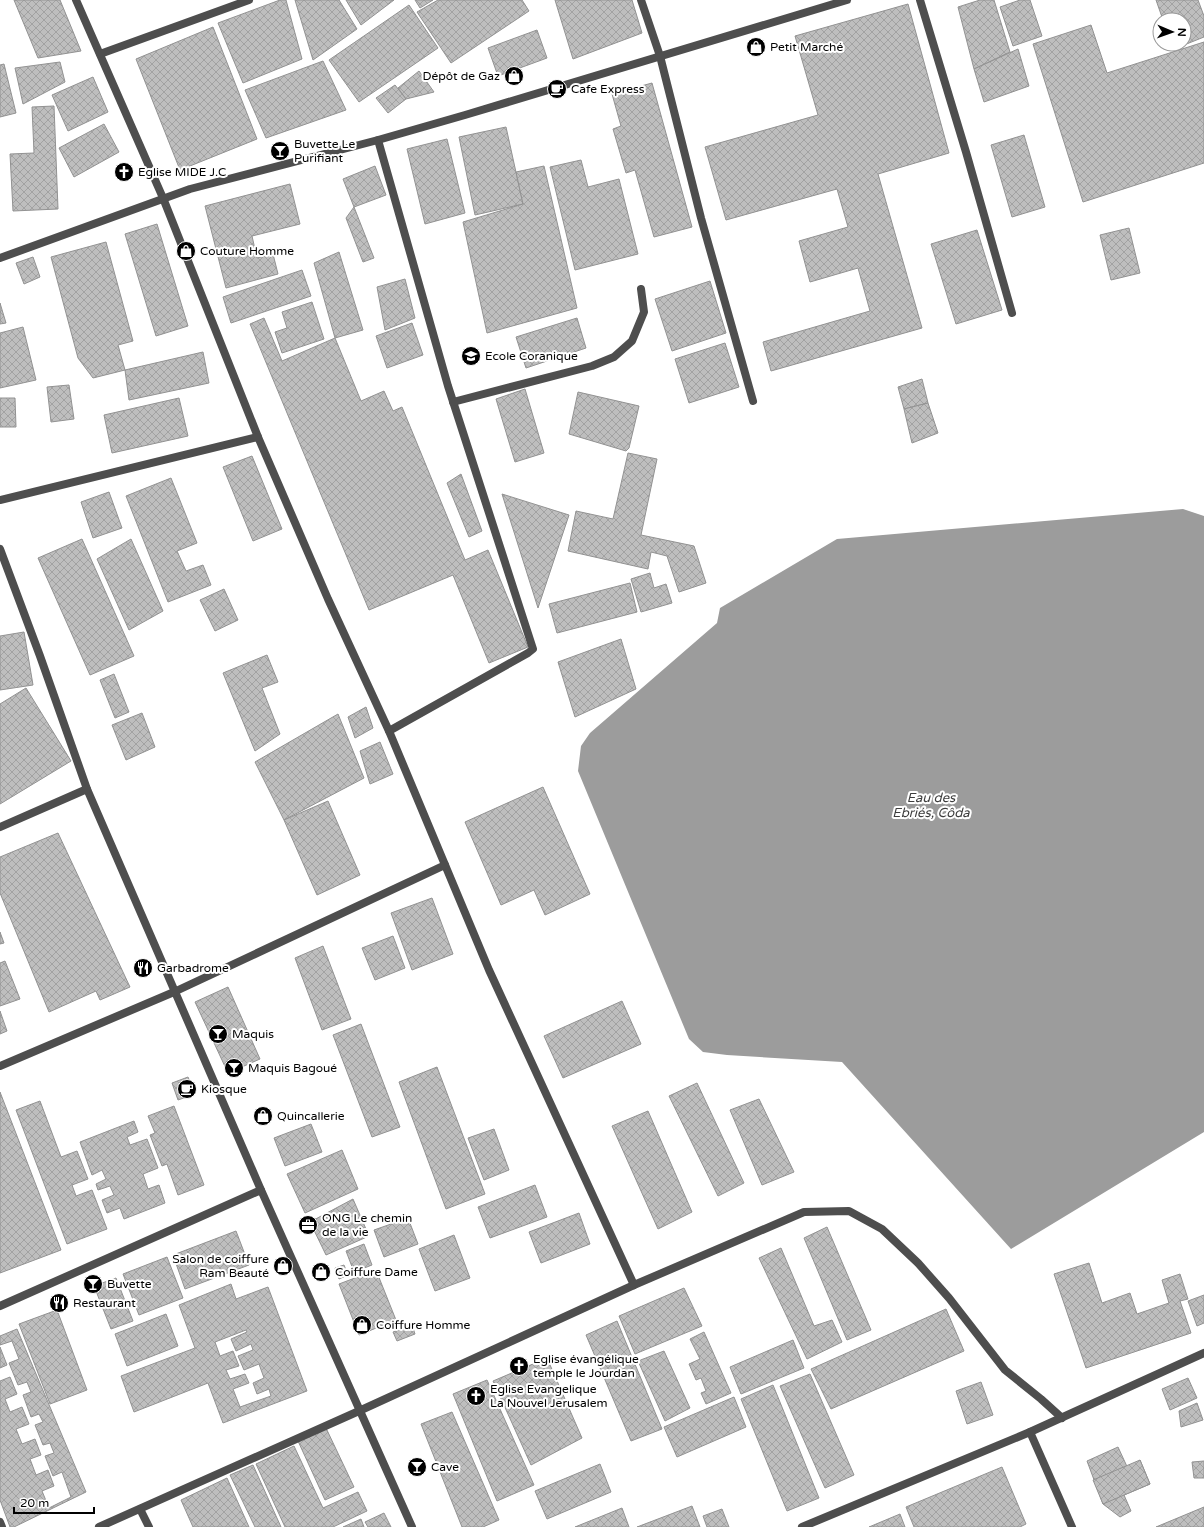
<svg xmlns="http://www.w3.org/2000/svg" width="1204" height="1527" font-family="'Varela Round',sans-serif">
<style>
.water{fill:#9c9c9c}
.building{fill:url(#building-cross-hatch);stroke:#929292;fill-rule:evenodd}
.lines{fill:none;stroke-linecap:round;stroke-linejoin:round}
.street{stroke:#4e4e4e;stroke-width:8}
.labels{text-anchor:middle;stroke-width:4;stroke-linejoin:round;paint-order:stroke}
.poi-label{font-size:12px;fill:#000;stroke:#fff;text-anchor:start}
.water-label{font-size:13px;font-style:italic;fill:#3d3d3d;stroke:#fff}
</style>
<defs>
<pattern id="building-cross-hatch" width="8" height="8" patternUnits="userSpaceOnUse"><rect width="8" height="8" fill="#bebebe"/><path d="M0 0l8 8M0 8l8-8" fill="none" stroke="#a2a2a2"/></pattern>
</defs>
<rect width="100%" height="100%" fill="#fff"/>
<!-- water -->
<polygon class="water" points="1183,509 1204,516 1204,1132 1011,1249 842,1062 727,1055 703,1052 689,1039 578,771 581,746 590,733 717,623 720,608 837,539"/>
<!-- building -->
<g class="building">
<polygon points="14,0 60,0 81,51 38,58"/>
<polygon points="280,0 286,0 302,59 243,83 218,23"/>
<polygon points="295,0 339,0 357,29 313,60"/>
<polygon points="346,0 394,0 361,25"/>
<polygon points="415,0 433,0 420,8"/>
<polygon points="438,0 522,0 529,11 451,63 417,12"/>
<polygon points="555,0 632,0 642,33 573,59"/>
<polygon points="980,0 994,0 1010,52 974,69 958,7"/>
<polygon points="1020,0 1030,0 1042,36 1013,46 1000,7"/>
<polygon points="1156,0 1198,0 1204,16 1204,37 1174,49 1172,44 1184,44 1184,20 1163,20"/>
<polygon points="908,4 949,153 878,174 922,328 771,371 763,342 870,311 858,268 810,282 799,241 848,227 837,189 726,220 705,147 818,115 795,36"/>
<polygon points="409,5 438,48 359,102 329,60"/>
<polygon points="1091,25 1107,73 1204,42 1204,163 1083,202 1033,44"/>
<polygon points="213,27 257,139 180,170 136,59"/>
<polygon points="537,30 547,58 498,76 488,48"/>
<polygon points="1018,49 1029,86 984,102 974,69"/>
<polygon points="323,61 346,110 266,138 245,90"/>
<polygon points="60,62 65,82 23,104 15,68"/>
<polygon points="4,64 16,113 0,117 0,65"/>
<polygon points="419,71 434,92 406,99 398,88"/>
<polygon points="93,77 108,112 68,131 52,95"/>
<polygon points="652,83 692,227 654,237 635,170 626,173 613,129 621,126 612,94"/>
<polygon points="395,85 406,99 388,113 376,98"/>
<polygon points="54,106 58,209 13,211 10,154 34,153 32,107"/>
<polygon points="104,124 119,152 74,177 59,148"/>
<polygon points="506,127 523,204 475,215 459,137"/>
<polygon points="1024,135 1045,207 1012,217 991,145"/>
<polygon points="447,139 465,213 425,224 407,149"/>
<polygon points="581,160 588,187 619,179 638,254 575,270 550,167"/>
<polygon points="375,166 386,195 354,207 343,179"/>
<polygon points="544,166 577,308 487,333 463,222 523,204 516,172"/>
<polygon points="290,184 300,224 252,236 257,258 273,254 278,274 226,288 205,206"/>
<polygon points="354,207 374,258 363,262 346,218"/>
<polygon points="157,224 188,326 156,336 125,234"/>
<polygon points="1129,228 1140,273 1111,280 1100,235"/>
<polygon points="977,230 1002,310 956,324 931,244"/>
<polygon points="106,242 133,341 118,345 125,370 93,378 78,358 51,257"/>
<polygon points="339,252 363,330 335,338 314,263"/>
<polygon points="33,257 40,277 24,284 16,263"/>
<polygon points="302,270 311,296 231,323 223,297"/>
<polygon points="405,279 415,318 385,330 377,287"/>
<polygon points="710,281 726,333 672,351 655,299"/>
<polygon points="312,302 324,339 282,353 275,332 287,328 282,312"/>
<polygon points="0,303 6,323 0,324"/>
<polygon points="264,318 282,361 335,338 361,401 384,391 393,411 402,407 465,560 488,550 528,647 489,663 453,575 369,610 250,324"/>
<polygon points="577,318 586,348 526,368 516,337"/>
<polygon points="412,323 423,355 387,368 376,336"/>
<polygon points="23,327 36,380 0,388 0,333"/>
<polygon points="725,343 739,387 689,403 675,359"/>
<polygon points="203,352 209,383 129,400 125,370"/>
<polygon points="922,379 928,403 904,409 898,387"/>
<polygon points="69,385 74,419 51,422 47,387"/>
<polygon points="525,389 544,453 515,462 496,399"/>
<polygon points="578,392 639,406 629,448 626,451 569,434"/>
<polygon points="0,398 15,398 16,427 0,427"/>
<polygon points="179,398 188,436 112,453 104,415"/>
<polygon points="928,403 938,433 912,443 904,409"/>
<polygon points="628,453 657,459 641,535 694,546 706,583 679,592 667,556 651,552 648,569 568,551 576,511 613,519"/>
<polygon points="252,456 282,529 253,541 223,467"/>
<polygon points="461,474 482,531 469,537 447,483"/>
<polygon points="171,478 197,543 177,551 186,571 203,565 211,585 168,602 126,496"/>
<polygon points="109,492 122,528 93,538 81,502"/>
<polygon points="502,494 569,515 538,608"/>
<polygon points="82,539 134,656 90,675 38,558"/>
<polygon points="131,539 163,611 129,630 97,559"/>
<polygon points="650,573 654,588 666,584 672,603 641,612 631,579"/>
<polygon points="630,583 637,612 557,633 549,604"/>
<polygon points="224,589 238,620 215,631 200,600"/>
<polygon points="24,632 33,685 0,690 0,636"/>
<polygon points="621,639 636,689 575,717 558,662"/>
<polygon points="267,655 278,682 262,688 280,734 255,751 223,673"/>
<polygon points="114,674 129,712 115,718 100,680"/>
<polygon points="26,688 71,761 0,804 0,704"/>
<polygon points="366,707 373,728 355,738 348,717"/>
<polygon points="142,713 155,747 126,760 112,725"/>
<polygon points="338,714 364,778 284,820 255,762"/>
<polygon points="380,742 393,774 370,784 360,751"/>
<polygon points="543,787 590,894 545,915 534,890 501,905 465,822"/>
<polygon points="328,801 360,875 317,895 284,820"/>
<polygon points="58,833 130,987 100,1000 96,991 49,1012 0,893 0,857"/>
<polygon points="432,898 453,954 412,970 391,913"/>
<polygon points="0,932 4,943 0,944"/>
<polygon points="393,936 405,968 375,980 362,948"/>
<polygon points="323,946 351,1019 322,1030 295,958"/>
<polygon points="5,961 20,999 0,1006 0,963"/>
<polygon points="228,987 260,1059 228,1073 195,1002"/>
<polygon points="622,1001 641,1044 563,1078 544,1036"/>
<polygon points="0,1011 7,1031 0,1034"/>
<polygon points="361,1024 400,1127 372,1137 333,1035"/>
<polygon points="437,1067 485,1194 446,1209 399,1082"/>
<polygon points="188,1077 195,1094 178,1100 172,1083"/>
<polygon points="697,1083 744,1183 718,1196 669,1096"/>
<polygon points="0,1092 61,1250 0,1273"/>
<polygon points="759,1099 794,1172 762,1185 730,1110"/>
<polygon points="40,1101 61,1157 77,1151 88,1179 72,1185 76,1196 92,1190 107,1229 67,1244 16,1110"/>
<polygon points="174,1106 204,1185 178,1195 167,1164 162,1166 150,1135 155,1133 148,1116"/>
<polygon points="648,1111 692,1212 658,1229 612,1126"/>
<polygon points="134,1121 138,1132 127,1137 130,1145 147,1139 158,1168 143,1174 148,1189 159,1185 165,1203 124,1219 120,1208 107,1213 102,1200 114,1195 110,1186 98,1190 96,1184 106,1179 102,1170 92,1175 80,1142"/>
<polygon points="311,1124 322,1152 285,1166 274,1138"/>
<polygon points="494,1129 509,1170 484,1180 468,1138"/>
<polygon points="342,1150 358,1189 305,1213 287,1174"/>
<polygon points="535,1185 547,1217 490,1238 478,1207"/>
<polygon points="353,1199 369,1236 326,1255 310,1222"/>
<polygon points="579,1213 590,1244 541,1263 529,1232"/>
<polygon points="408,1218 418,1244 384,1257 374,1230"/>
<polygon points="827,1227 871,1330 847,1340 804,1238"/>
<polygon points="236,1231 249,1265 185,1289 173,1255"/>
<polygon points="454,1235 470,1278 435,1291 419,1249"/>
<polygon points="364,1244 372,1265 354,1272 346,1251"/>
<polygon points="781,1248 814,1326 832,1320 842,1342 807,1359 759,1258"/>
<polygon points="167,1257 183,1298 139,1315 123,1274"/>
<polygon points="1089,1263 1102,1303 1130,1293 1137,1314 1169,1303 1162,1280 1180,1274 1188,1299 1180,1301 1191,1333 1086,1368 1054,1274"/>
<polygon points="344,1265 348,1275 339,1279 335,1268"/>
<polygon points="376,1270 396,1320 359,1335 339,1284"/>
<polygon points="116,1278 133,1321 111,1329 94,1286"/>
<path d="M231,1284L236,1299L268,1287L307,1391L223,1423L208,1383L134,1412L121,1376L195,1348L179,1305ZM246,1330L247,1332L231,1339L236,1351L251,1344L253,1350L238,1356L244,1370L259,1364L264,1378L253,1383L257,1394L269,1389L271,1396L240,1407L233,1389L249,1383L245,1374L230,1379L226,1370L239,1366L233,1351L220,1356L215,1342Z"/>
<polygon points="684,1288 702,1326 635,1354 619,1316"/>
<polygon points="1204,1295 1204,1323 1197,1326 1188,1301"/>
<polygon points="946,1309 964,1351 831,1409 811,1369"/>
<polygon points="57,1310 87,1390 50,1404 19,1324"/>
<polygon points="166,1314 178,1346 127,1366 115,1334"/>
<polygon points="617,1321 662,1429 631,1441 586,1335"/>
<polygon points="412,1325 415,1334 397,1341 393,1332"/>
<polygon points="17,1329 86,1492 14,1527 10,1527 0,1500 0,1381 10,1377 17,1394 5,1399 10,1412 22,1407 29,1424 16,1429 22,1444 35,1439 41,1455 30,1459 36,1475 48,1470 54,1486 42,1491 49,1508 71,1497 62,1472 53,1476 45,1456 54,1453 50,1443 43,1445 35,1425 43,1422 39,1414 31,1417 23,1395 31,1392 27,1382 18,1385 9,1363 19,1359 12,1341 0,1345 0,1336"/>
<polygon points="704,1332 731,1393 706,1404 701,1393 706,1391 701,1378 696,1380 689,1364 700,1359 690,1339"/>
<polygon points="793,1340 804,1368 741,1394 730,1367"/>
<polygon points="0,1347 7,1365 0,1368"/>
<polygon points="664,1351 690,1408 665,1421 638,1361"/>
<polygon points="547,1358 582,1438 531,1465 493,1381"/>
<polygon points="810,1374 854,1475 825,1488 780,1386"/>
<polygon points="1188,1378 1197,1398 1170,1410 1162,1389"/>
<polygon points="487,1380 534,1485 497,1501 453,1394"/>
<polygon points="981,1382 993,1415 967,1424 956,1391"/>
<polygon points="773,1385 819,1498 787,1511 741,1399"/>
<polygon points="734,1397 746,1427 677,1457 664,1427"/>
<polygon points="1197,1403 1203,1420 1181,1427 1179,1411"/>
<polygon points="452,1412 499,1520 483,1527 462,1527 421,1424"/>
<polygon points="326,1428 354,1487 325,1500 298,1441"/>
<polygon points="294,1446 323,1508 358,1492 367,1511 333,1527 285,1527 256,1464"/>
<polygon points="1118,1447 1130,1473 1140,1460 1150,1484 1124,1495 1131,1511 1120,1517 1103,1504 1087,1461"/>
<polygon points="1140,1460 1150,1484 1103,1504 1093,1480"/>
<polygon points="1204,1461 1204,1478 1194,1478 1192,1462"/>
<polygon points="600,1464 611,1492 547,1519 535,1491"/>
<polygon points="253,1465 281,1527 255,1527 230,1475"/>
<polygon points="1002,1467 1026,1524 1020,1527 914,1527 906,1507"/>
<polygon points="227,1478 249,1527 193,1527 181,1500"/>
<polygon points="692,1506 700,1527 637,1527"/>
<polygon points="1204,1507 1204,1527 1156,1527"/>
<polygon points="622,1508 629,1527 575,1527"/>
<polygon points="722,1509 729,1527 707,1527 703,1516"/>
<polygon points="384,1513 391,1527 368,1527 365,1522"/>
<polygon points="900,1514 905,1527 869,1527"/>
<polygon points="361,1519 364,1527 343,1527"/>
</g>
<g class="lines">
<!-- street -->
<g class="street">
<polyline points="76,0 163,198 258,437 328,599 389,731 528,653 533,649 448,386 378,140"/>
<polyline points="641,0 660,56 701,218 753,401"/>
<polyline points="920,0 966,152 1012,313"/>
<polyline points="100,54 249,0"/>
<polyline points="0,258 190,189 378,140 465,115 847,0"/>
<polyline points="453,402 592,366 614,357 632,341 644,312 641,289"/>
<polyline points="0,500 258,437"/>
<polyline points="0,549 40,656 87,789 261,1190 412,1527"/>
<polyline points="389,731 489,970 634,1285"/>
<polyline points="0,827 87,789"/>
<polyline points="0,1066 174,992 445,865"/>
<polyline points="0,1306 261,1190"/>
<polyline points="1030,1432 1072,1527"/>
<polyline points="140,1509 149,1527"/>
<polyline points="0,1522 2,1527"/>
<polyline points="99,1527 359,1411 634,1285 804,1212 849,1211 882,1229 918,1263 949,1298 1005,1370 1041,1399 1062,1418"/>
<polyline points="802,1527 1030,1432 1204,1353"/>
</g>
</g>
<!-- icons -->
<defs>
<g id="shop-disc" transform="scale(1)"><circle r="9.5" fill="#000" stroke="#fff"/><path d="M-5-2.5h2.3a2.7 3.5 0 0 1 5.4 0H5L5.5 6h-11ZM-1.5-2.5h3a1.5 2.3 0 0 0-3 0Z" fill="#fff"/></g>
<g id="cafe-disc" transform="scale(1)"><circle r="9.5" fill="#000" stroke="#fff"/><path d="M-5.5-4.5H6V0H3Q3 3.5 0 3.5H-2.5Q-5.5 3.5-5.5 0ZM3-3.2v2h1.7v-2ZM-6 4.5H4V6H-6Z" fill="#fff"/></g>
<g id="bar-disc" transform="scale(1)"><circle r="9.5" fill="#000" stroke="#fff"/><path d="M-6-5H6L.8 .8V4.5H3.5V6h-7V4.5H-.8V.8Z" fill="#fff"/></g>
<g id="church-disc" transform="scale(1)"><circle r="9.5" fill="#000" stroke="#fff"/><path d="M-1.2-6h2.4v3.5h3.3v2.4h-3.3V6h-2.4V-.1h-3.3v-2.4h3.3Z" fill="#fff"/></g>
<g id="school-disc" transform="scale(1)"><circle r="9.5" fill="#000" stroke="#fff"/><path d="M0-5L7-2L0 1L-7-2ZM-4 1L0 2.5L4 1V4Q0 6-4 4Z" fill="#fff"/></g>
<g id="restaurant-disc" transform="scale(1)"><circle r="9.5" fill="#000" stroke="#fff"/><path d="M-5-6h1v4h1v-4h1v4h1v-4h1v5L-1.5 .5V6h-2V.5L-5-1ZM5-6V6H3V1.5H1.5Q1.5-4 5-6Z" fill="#fff"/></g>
<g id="office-disc" transform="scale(1)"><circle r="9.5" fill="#000" stroke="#fff"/><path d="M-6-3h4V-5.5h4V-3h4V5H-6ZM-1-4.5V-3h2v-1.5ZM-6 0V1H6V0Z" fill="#fff"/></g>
</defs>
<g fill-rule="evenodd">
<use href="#shop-disc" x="756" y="47"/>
<use href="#shop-disc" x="514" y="76"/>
<use href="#cafe-disc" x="557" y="89"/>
<use href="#bar-disc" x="280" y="151"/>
<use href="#church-disc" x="124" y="172"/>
<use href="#shop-disc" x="186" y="251"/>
<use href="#school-disc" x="471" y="356"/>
<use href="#restaurant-disc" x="143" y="968"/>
<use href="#bar-disc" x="218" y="1034"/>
<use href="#bar-disc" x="234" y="1068"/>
<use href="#cafe-disc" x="187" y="1089"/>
<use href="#shop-disc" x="263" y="1116"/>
<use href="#office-disc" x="308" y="1225"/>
<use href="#shop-disc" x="283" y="1266"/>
<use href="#shop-disc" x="321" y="1272"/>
<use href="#bar-disc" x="93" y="1284"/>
<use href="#restaurant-disc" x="59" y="1303"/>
<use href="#shop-disc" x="362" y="1325"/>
<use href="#church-disc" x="519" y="1366"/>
<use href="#church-disc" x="476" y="1396"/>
<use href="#bar-disc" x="417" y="1467"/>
</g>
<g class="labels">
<!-- poi labels -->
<g class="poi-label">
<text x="770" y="51">Petit Marché</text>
<text x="500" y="80" text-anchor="end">Dépôt de Gaz</text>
<text x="571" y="93">Cafe Express</text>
<text x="294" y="148">Buvette Le<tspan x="294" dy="14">Purifiant</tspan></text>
<text x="138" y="176">Eglise MIDE J.C</text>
<text x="200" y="255">Couture Homme</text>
<text x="485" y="360">Ecole Coranique</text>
<text x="157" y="972">Garbadrome</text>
<text x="232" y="1038">Maquis</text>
<text x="248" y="1072">Maquis Bagoué</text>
<text x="201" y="1093">Kiosque</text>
<text x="277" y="1120">Quincallerie</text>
<text x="322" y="1222">ONG Le chemin<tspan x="322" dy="14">de la vie</tspan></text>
<text x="269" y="1263" text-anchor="end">Salon de coiffure<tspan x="269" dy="14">Ram Beauté</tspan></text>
<text x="335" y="1276">Coiffure Dame</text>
<text x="107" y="1288">Buvette</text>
<text x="73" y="1307">Restaurant</text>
<text x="376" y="1329">Coiffure Homme</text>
<text x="533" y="1363">Eglise évangélique<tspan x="533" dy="14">temple le Jourdan</tspan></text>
<text x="490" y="1393">Eglise Evangelique<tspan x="490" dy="14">La Nouvel Jerusalem</tspan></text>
<text x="431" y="1471">Cave</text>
</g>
<!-- water labels -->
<g class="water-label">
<text x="931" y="802">Eau des<tspan x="931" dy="15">Ebriés, Côda</tspan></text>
</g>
</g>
<!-- north arrow -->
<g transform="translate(1172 32) rotate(92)"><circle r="19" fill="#ffffff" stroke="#999999"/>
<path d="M0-3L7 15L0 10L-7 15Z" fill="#000000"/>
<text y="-6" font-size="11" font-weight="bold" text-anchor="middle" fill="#000000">N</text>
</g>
<!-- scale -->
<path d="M14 1507v6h80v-6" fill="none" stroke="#000000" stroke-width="2"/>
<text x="20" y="1507" font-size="12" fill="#000000" stroke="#ffffff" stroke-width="3" paint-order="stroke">20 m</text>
</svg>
